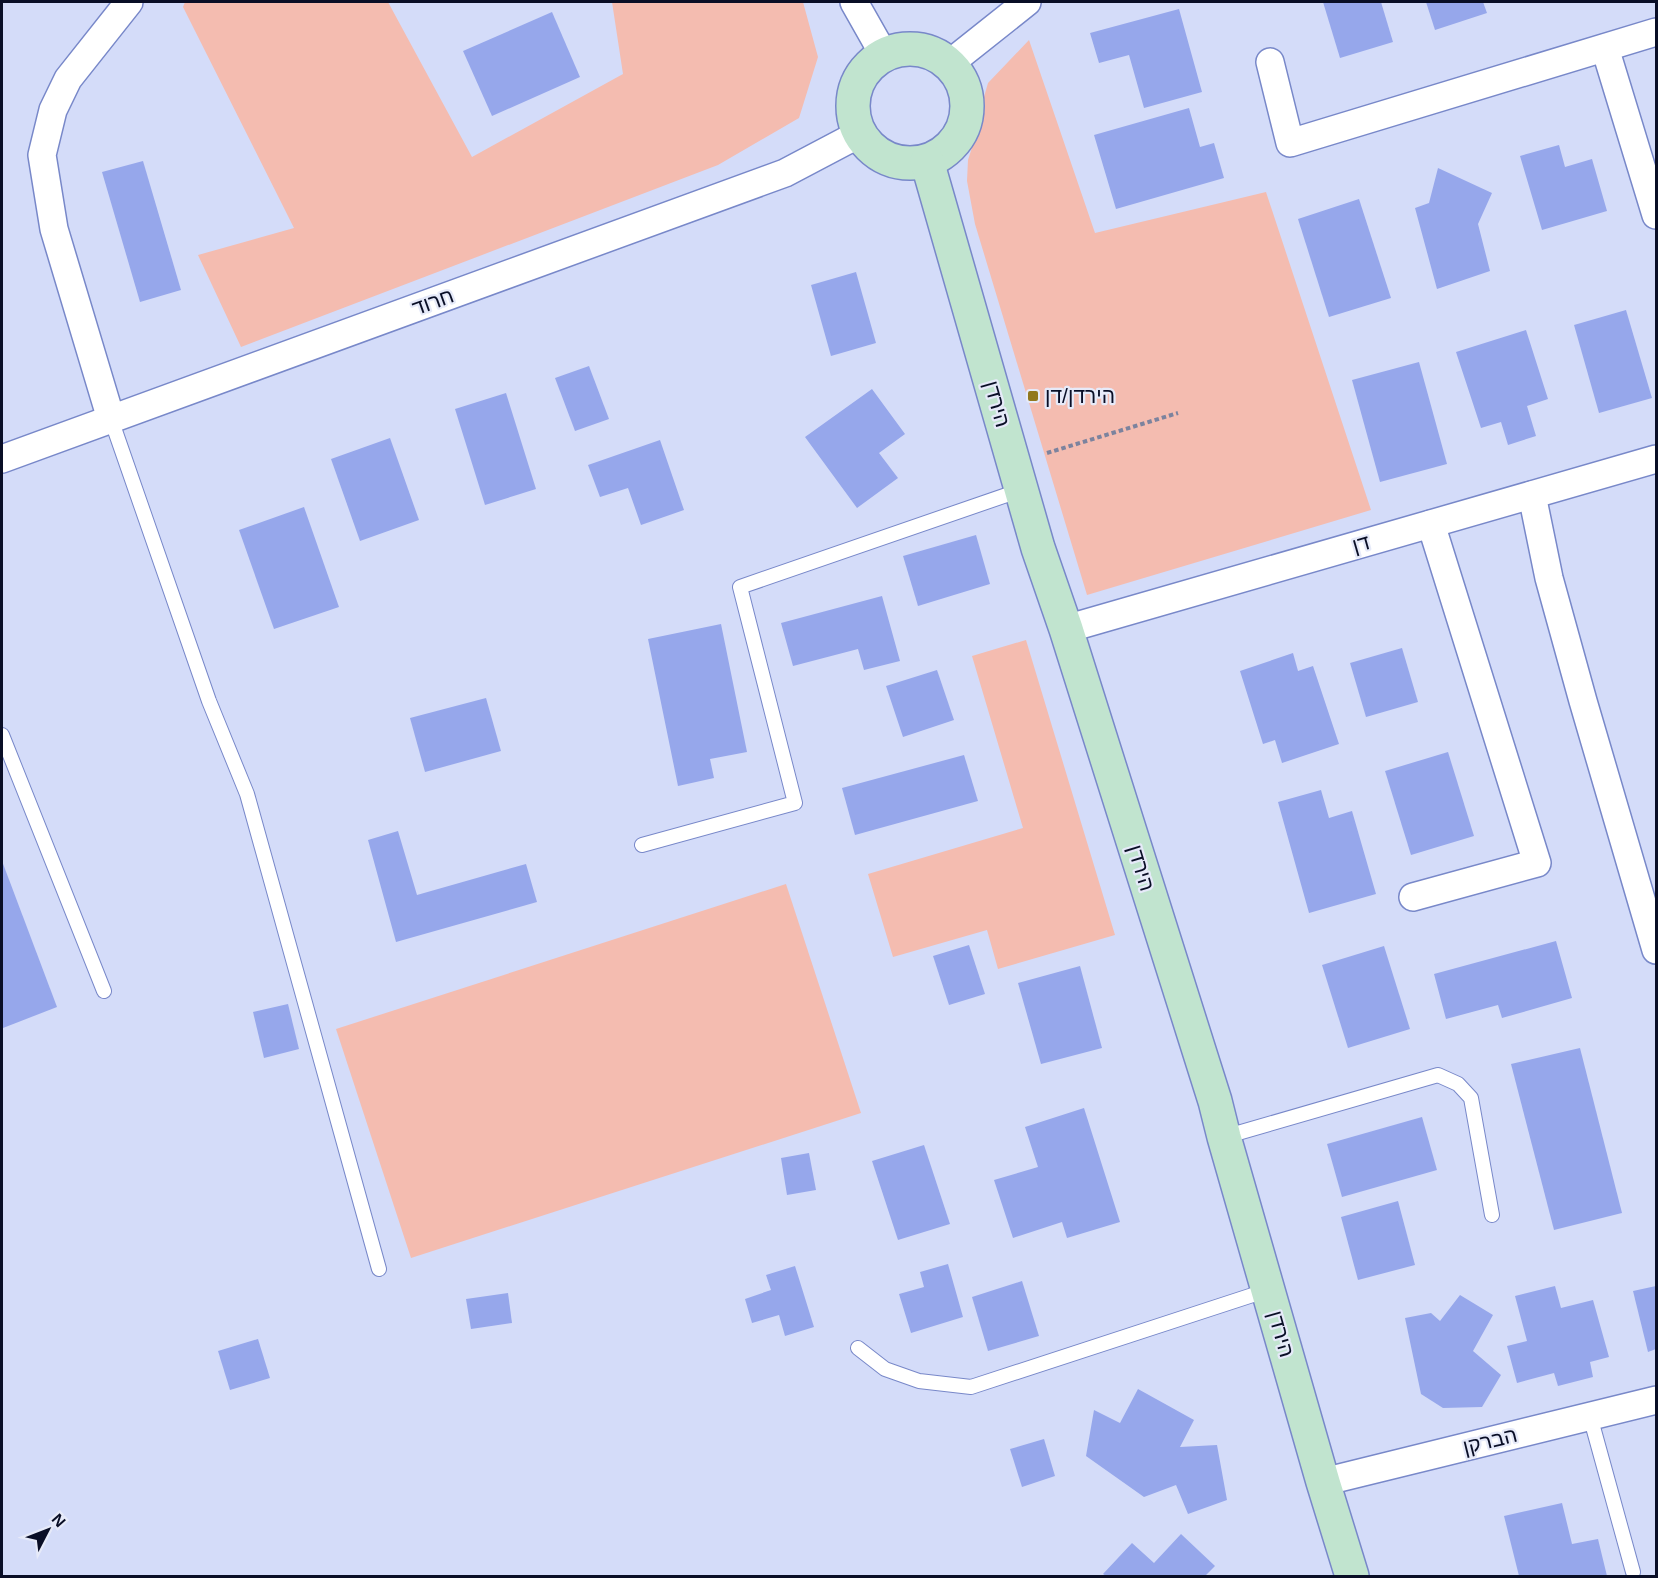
<svg xmlns="http://www.w3.org/2000/svg" width="1658" height="1578" font-family="Arial,Heebo,sans-serif">
<style>
.green{fill:#f4bcb0}
.building{fill:#96a7eb}
.lines{fill:none;stroke-linecap:round;stroke-linejoin:round}
.lane-casing{stroke:#7888c9;stroke-width:16}
.street-casing{stroke:#7888c9;stroke-width:30}
.secondary-casing{stroke:#7888c9;stroke-width:36}
.path{stroke:#7c839e;stroke-width:4;stroke-dasharray:4.5 3;stroke-linecap:butt}
.lane{stroke:#fff;stroke-width:14}
.street{stroke:#fff;stroke-width:27}
.secondary{stroke:#c1e4cf;stroke-width:33}
.poi-dot{fill:#91781e;stroke:#e6eaf9;stroke-width:2}
.labels{text-anchor:middle;stroke-width:4.5;stroke-linejoin:round;paint-order:stroke}
.street-label{font-size:21px;fill:#090e26;stroke:#e6eaf9}
.poi-label{font-size:21px;fill:#090e26;stroke:#e6eaf9;text-anchor:start}
</style>
<rect width="100%" height="100%" fill="#d4dcf9"/>
<!-- green -->
<g class="green">
<polygon points="185,2 388,2 472,157 623,74 612,2 803,2 818,57 799,118 718,165 241,347 198,255 294,228 183,7"/>
<polygon points="1029,40 1095,233 1266,192 1371,510 1087,595 975,224 967,181 968,160 978,129 981,107 988,83"/>
<polygon points="1026,640 1115,935 998,969 987,930 893,957 868,874 1023,828 972,656"/>
<polygon points="786,884 861,1113 411,1258 336,1029"/>
</g>
<!-- building -->
<g class="building">
<polygon points="1323,2 1381,2 1393,42 1340,58"/>
<polygon points="1426,2 1483,2 1487,13 1435,30"/>
<polygon points="1179,9 1202,92 1144,108 1129,55 1099,63 1090,33"/>
<polygon points="552,12 580,77 492,116 463,51"/>
<polygon points="1189,108 1200,147 1214,143 1224,178 1116,209 1094,135"/>
<polygon points="1559,145 1565,167 1592,159 1607,211 1542,230 1520,156"/>
<polygon points="143,161 181,290 140,302 102,172"/>
<polygon points="1438,168 1492,193 1478,224 1490,271 1437,289 1415,208 1429,203"/>
<polygon points="1359,199 1391,298 1329,317 1298,219"/>
<polygon points="856,272 876,343 831,356 811,285"/>
<polygon points="1626,310 1652,398 1599,413 1574,325"/>
<polygon points="1526,330 1548,399 1527,406 1536,436 1508,445 1501,422 1481,428 1456,352"/>
<polygon points="1419,362 1447,464 1380,482 1352,380"/>
<polygon points="589,366 609,419 575,431 555,378"/>
<polygon points="872,389 905,434 879,453 898,478 857,508 805,437"/>
<polygon points="506,393 536,489 485,505 455,409"/>
<polygon points="390,438 419,520 360,541 331,459"/>
<polygon points="660,440 684,510 641,525 628,488 600,497 588,465"/>
<polygon points="304,507 339,607 274,629 239,530"/>
<polygon points="976,535 990,584 918,606 903,556"/>
<polygon points="882,596 900,661 864,670 858,649 793,666 781,623"/>
<polygon points="721,624 747,752 710,759 714,778 678,786 648,639"/>
<polygon points="1402,648 1418,702 1366,717 1350,663"/>
<polygon points="1293,653 1298,671 1313,666 1339,744 1282,763 1275,740 1263,744 1240,671"/>
<polygon points="937,670 954,720 903,737 886,686"/>
<polygon points="486,698 501,751 425,772 410,718"/>
<polygon points="1448,752 1474,836 1411,855 1385,771"/>
<polygon points="964,755 978,801 855,835 842,788"/>
<polygon points="1321,790 1329,818 1352,811 1376,894 1309,913 1278,802"/>
<polygon points="398,831 417,895 526,864 537,902 396,942 368,840"/>
<polygon points="2,861 57,1007 3,1028 2,1023"/>
<polygon points="1556,941 1572,998 1502,1018 1498,1005 1446,1019 1434,974"/>
<polygon points="969,945 985,994 949,1005 933,956"/>
<polygon points="1384,946 1410,1029 1348,1048 1322,965"/>
<polygon points="1080,966 1102,1048 1041,1064 1018,983"/>
<polygon points="288,1004 299,1049 264,1058 253,1012"/>
<polygon points="1580,1048 1622,1213 1554,1230 1511,1064"/>
<polygon points="1084,1108 1120,1222 1067,1238 1062,1222 1013,1238 994,1180 1038,1167 1025,1127"/>
<polygon points="1422,1117 1437,1170 1342,1197 1327,1144"/>
<polygon points="924,1145 950,1224 898,1240 872,1161"/>
<polygon points="809,1153 816,1190 787,1195 781,1158"/>
<polygon points="1398,1201 1415,1265 1358,1280 1341,1217"/>
<polygon points="948,1264 963,1317 911,1333 899,1294 924,1287 920,1272"/>
<polygon points="795,1266 814,1327 785,1336 779,1315 752,1323 745,1299 771,1290 766,1275"/>
<polygon points="1022,1281 1039,1336 988,1351 972,1297"/>
<polygon points="1555,1286 1561,1308 1593,1300 1609,1357 1590,1362 1593,1377 1558,1386 1554,1373 1517,1383 1507,1346 1527,1341 1515,1296"/>
<polygon points="1656,1286 1656,1349 1648,1352 1633,1291"/>
<polygon points="508,1293 512,1323 471,1329 466,1299"/>
<polygon points="1460,1295 1493,1315 1473,1351 1501,1375 1482,1407 1443,1408 1421,1394 1405,1318 1431,1313 1440,1321"/>
<polygon points="258,1339 270,1378 230,1390 218,1351"/>
<polygon points="1138,1389 1194,1420 1180,1447 1217,1445 1227,1500 1188,1514 1176,1485 1144,1497 1086,1456 1094,1410 1120,1423"/>
<polygon points="1044,1439 1055,1476 1022,1487 1010,1449"/>
<polygon points="1562,1503 1572,1544 1598,1539 1607,1576 1519,1576 1504,1516"/>
<polygon points="1181,1534 1215,1566 1205,1576 1106,1576 1103,1574 1132,1543 1154,1563"/>
</g>
<g class="lines">
<!-- lane casing -->
<g class="lane-casing">
<g id="lane">
<polyline points="111,419 209,701 247,794 379,1269"/>
<polyline points="2,735 104,991"/>
<polyline points="642,845 795,803 740,587 1021,490"/>
<polyline points="1224,1137 1438,1075 1458,1084 1471,1098 1492,1215"/>
<polyline points="858,1348 885,1369 919,1381 971,1387 1268,1290"/>
<polyline points="1590,1416 1633,1572"/>
</g>
</g>
<!-- street casing -->
<g class="street-casing">
<g id="street">
<polyline points="854,2 884,55"/>
<polyline points="1605,48 1656,215"/>
<polyline points="1270,62 1290,143 1656,32"/>
<polyline points="949,64 1027,2"/>
<polyline points="111,419 54,229 42,155 53,110 68,79 129,2"/>
<polyline points="2,459 785,173 859,134"/>
<polyline points="1532,495 1549,578 1583,701 1656,950"/>
<polyline points="1066,629 1656,459"/>
<polyline points="1413,897 1537,863 1431,524"/>
<polyline points="1323,1482 1656,1400"/>
</g>
</g>
<!-- secondary casing -->
<g class="secondary-casing">
<g id="secondary">
<circle cx="910" cy="106" r="57"/>
<polyline points="927,161 1038,548 1066,629 1215,1101 1224,1137 1323,1482 1352,1576"/>
</g>
</g>
<!-- path -->
<polyline class="path" points="1047,453 1178,413"/>
<!-- lane -->
<use href="#lane" class="lane"/>
<!-- street -->
<use href="#street" class="street"/>
<!-- secondary -->
<use href="#secondary" class="secondary"/>
</g>
<!-- markers -->
<rect class="poi-dot" x="1027" y="390" width="12" height="12" rx="3"/>
<g class="labels">
<!-- street labels -->
<g class="street-label">
<text transform="translate(433 302) rotate(-20)" y="7">חרוד</text>
<text transform="translate(997 404) rotate(74)" y="7">הירדן</text>
<text transform="translate(1361 544) rotate(-16)" y="7">דן</text>
<text transform="translate(1141 868) rotate(73)" y="7">הירדן</text>
<text transform="translate(1281 1334) rotate(74)" y="7">הירדן</text>
<text transform="translate(1490 1441) rotate(-14)" y="7">הברקן</text>
</g>
<!-- poi labels -->
<g class="poi-label">
<text x="1045" y="403">הירדן/דן</text>
</g>
</g>
<!-- border -->
<rect width="1658" height="1578" fill="none" stroke="#090e26" stroke-width="6"/>
<!-- north arrow -->
<g transform="translate(48 1530) rotate(48)" stroke="#e6eaf9" stroke-width="4.5" paint-order="stroke">
<path d="M0-4.5L10 22L0 15L-10 22Z" fill="#090e26"/>
<text y="-9" font-size="16" font-weight="bold" text-anchor="middle" fill="#090e26">N</text>
</g>
</svg>
